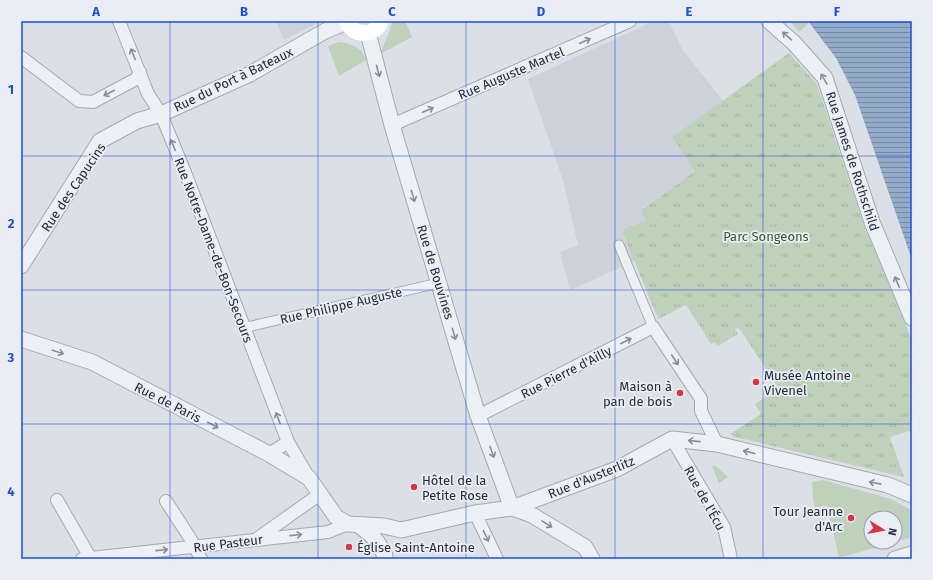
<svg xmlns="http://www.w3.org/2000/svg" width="933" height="580" font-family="'Fira Sans',sans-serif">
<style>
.built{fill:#cdd1db}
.grass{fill:#bfd1bb;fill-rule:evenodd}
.park{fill:url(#park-tufts)}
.water{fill:url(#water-rules)}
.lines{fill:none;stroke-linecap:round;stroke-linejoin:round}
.pedestrian-casing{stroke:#a4a9b3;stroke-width:11}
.minor-casing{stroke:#a4a9b3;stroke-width:14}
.tertiary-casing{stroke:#a4a9b3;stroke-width:17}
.pedestrian{stroke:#edf0f5;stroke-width:9}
.minor{stroke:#edf0f5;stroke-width:12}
.tertiary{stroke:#edf0f5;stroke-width:15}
.secondary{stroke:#fff;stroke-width:16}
.oneway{stroke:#888e99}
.grid{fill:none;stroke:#1d4ed8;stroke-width:1;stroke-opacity:0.55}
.poi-dot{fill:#d63544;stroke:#eaeef4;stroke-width:1.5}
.labels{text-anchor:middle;stroke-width:3.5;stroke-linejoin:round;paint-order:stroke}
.street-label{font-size:13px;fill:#242c3d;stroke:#eaeef4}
.park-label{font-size:13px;fill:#365931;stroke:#eaeef4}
.poi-label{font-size:13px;fill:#242c3d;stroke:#eaeef4;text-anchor:start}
.neatline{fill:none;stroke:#1d4ed8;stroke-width:1.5}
.grid-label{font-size:13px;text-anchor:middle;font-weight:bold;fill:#1d4ed8}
</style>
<defs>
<pattern id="park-tufts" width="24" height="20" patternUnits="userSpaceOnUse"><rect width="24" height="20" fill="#bfd1bb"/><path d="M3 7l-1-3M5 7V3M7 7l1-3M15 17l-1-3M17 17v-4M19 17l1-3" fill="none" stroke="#a4b4a2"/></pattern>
<pattern id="water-rules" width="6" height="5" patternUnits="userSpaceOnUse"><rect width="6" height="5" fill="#93aac9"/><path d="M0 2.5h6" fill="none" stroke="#788ba4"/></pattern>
</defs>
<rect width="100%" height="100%" fill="#dbdfe6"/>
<!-- built -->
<g class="built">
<polygon points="276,21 322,21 284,40"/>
<polygon points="654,21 669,21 682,49 723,101 672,137 695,171 641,209 646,220 622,230 635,261 570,290 560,252 578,245 563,180 528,79"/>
</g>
<!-- grass -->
<g class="grass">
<path d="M393,21H405L412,37L380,54C384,43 390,32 393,21Z"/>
<polygon points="790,21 808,21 809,23 799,32"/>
<path d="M339,42C351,43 363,48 366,60L339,76L328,46Z"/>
<polygon points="715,465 728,477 719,483 712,467"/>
<path d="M823,480L891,499L911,510L912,537L839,558L827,505L815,508L813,497L812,482ZM871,518H895V542H871Z"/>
</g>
<!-- park -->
<polygon class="park" points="789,53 817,84 862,220 911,337 912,342 912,432 910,433 909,431 890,437 904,477 735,437 730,434 761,414 755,404 775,391 778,396 780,394 781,391 739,328 735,329 738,334 718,346 715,342 711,344 686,305 659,319 655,312 622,230 646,220 641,210 695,171 672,137"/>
<!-- water -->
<polygon class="water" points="808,21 912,21 912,260 855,95 836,58"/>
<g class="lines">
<!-- pedestrian casing -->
<g class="pedestrian-casing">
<g id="pedestrian">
<polyline points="619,245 653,327"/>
<polyline points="243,328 439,283"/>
</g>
</g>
<!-- minor casing -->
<g class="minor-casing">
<g id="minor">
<polyline points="119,21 148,94 161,114 186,175 288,442 309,478"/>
<polyline points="21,57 79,101 93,102 136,79 140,72"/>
<polyline points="392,125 630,21"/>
<polyline points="478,416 653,327 701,399 701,411 717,444"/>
<polyline points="672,439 724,527 731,559"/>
<polyline points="269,454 288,442"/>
<polyline points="57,500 91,559"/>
<polyline points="166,501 190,538 201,559"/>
<polyline points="475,513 497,559"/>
<polyline points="258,538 320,494"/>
<polyline points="82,559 328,532 348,524"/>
</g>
</g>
<!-- tertiary casing -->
<g class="tertiary-casing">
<g id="tertiary">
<polyline points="769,21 794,43 825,78 872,222 912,318"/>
<polyline points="368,33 392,125 478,416 512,508"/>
<polyline points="21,266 100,141 137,121 161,114 250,74 325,31 347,22"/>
<polyline points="21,339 92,362 269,454 309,478 336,517 348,524 384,526 401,530 475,513 512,508 617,469 672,439 717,444 888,485 912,495"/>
<polyline points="512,508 532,515 585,547 592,559"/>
<path d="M358,525C372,535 378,540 385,556"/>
<polyline points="895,559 912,554"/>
</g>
</g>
<!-- pedestrian -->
<use href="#pedestrian" class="pedestrian"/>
<!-- minor -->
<use href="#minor" class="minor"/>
<!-- tertiary -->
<use href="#tertiary" class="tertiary"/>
<!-- secondary -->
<path class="secondary" d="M347,21C353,37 375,37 381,21"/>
</g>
<!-- one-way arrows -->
<defs><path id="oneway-shaft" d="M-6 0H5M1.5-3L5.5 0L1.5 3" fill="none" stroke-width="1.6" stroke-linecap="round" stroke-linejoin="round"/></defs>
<g class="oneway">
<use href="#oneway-shaft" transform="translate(787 36) rotate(-139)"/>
<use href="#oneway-shaft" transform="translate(585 41) rotate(-24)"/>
<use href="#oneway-shaft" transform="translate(133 54) rotate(-112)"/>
<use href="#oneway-shaft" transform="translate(378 71) rotate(75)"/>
<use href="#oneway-shaft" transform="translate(824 79) rotate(-120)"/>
<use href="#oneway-shaft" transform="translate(109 93) rotate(153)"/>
<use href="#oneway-shaft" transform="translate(428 110) rotate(-23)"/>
<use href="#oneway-shaft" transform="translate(173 145) rotate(-113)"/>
<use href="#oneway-shaft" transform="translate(413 196) rotate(73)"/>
<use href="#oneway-shaft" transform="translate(897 282) rotate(-113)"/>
<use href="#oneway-shaft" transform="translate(454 334) rotate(74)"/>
<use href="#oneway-shaft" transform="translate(626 341) rotate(-27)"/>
<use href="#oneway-shaft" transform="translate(58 352) rotate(18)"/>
<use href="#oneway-shaft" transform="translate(675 360) rotate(57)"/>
<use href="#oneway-shaft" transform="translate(278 418) rotate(-111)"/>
<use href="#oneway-shaft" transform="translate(213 425) rotate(27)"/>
<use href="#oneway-shaft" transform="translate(694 441) rotate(-174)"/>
<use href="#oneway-shaft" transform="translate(492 452) rotate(69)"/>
<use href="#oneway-shaft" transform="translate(749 452) rotate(-166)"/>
<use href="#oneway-shaft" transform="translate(875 483) rotate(-169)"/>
<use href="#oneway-shaft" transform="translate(547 524) rotate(32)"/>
<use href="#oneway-shaft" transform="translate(296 535) rotate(-6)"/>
<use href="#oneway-shaft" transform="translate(486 536) rotate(64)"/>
<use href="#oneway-shaft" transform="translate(162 550) rotate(-6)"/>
</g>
<!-- grid -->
<path class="grid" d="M170,21V559M318,21V559M466,21V559M615,21V559M763,21V559M21,156H912M21,290H912M21,424H912"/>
<!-- markers -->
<g class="poi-dot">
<circle cx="756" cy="382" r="4"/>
<circle cx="680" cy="393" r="4"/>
<circle cx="414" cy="487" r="4"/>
<circle cx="851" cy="518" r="4"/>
<circle cx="349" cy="547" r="4"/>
</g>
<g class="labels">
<!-- street labels -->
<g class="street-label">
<text transform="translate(511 73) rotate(-23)" y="5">Rue Auguste Martel</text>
<text transform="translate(233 79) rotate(-26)" y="5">Rue du Port à Bateaux</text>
<text transform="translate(853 161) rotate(72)" y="5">Rue James de Rothschild</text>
<text transform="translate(73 187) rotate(-56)" y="5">Rue des Capucins</text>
<text transform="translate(214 250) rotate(69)" y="5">Rue Notre-Dame-de-Bon-Secours</text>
<text transform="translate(436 272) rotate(73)" y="5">Rue de Bouvines</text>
<text transform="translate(341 305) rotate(-13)" y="5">Rue Philippe Auguste</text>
<text transform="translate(566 372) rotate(-27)" y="5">Rue Pierre d'Ailly</text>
<text transform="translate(168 402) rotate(27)" y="5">Rue de Paris</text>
<text transform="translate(591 477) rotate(-22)" y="5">Rue d'Austerlitz</text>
<text transform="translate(705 498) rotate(61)" y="5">Rue de l'Écu</text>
<text transform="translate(228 543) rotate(-7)" y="5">Rue Pasteur</text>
</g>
<!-- park labels -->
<g class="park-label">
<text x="766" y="241">Parc Songeons</text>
</g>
<!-- poi labels -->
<g class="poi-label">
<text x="764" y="380">Musée Antoine<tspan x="764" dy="15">Vivenel</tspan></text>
<text x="672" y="391" text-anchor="end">Maison à<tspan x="672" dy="15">pan de bois</tspan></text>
<text x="422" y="485">Hôtel de la<tspan x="422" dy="15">Petite Rose</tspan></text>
<text x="843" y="516" text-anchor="end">Tour Jeanne<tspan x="843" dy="15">d'Arc</tspan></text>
<text x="357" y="552">Église Saint-Antoine</text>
</g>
</g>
<!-- border -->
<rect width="933" height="580" fill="none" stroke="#eaeef4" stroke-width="44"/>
<!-- north arrow -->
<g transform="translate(883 530) rotate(101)"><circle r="19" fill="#eaeef4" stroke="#9ba0ab"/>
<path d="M0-3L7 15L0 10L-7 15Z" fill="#d63544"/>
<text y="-6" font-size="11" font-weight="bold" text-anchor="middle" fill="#242c3d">N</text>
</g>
<rect x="22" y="22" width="889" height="536" class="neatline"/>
<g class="grid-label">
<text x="96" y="16">A</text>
<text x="244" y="16">B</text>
<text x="392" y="16">C</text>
<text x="541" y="16">D</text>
<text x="689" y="16">E</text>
<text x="837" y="16">F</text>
<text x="11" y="94">1</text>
<text x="11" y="228">2</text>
<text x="11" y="362">3</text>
<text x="11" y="496">4</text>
</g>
</svg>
